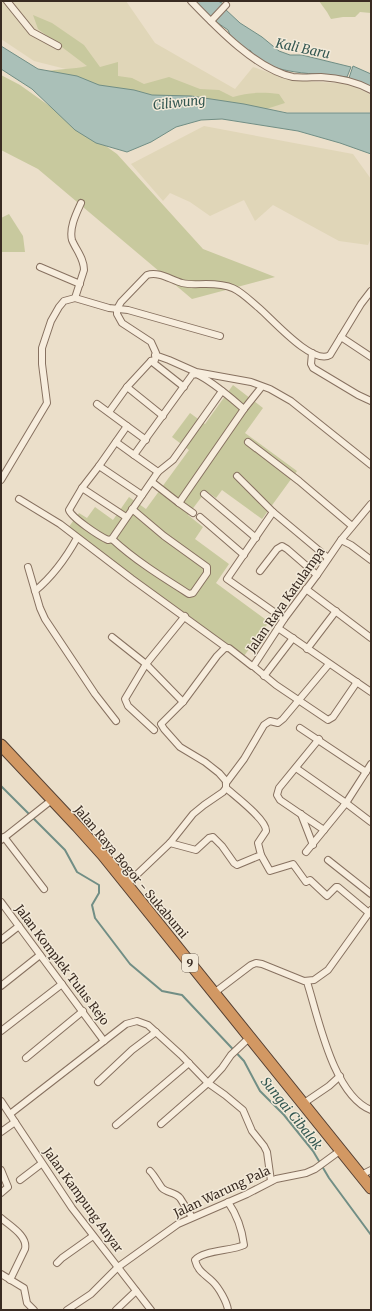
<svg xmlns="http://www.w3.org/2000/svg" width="372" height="1311" font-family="Merriweather,serif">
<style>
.farmland{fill:#e0d6b8}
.green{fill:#c8c99e}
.water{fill:#aac0b8;stroke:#718e85}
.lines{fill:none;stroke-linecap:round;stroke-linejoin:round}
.stream{stroke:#718e85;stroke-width:2}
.street-casing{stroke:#877160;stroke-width:8}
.highway-casing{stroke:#554033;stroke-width:13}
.street{stroke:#f7eddd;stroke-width:6}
.highway{stroke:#d29863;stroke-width:11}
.labels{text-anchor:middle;stroke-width:3;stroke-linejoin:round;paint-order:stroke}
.shield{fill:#f3ead9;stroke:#716459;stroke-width:1}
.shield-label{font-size:11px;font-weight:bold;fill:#392b22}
.street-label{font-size:12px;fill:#392b22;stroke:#f3ead9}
.water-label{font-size:13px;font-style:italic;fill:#335751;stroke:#f3ead9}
</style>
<rect width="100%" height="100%" fill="#ebdfca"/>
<!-- farmland -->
<g class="farmland">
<polygon points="1,1 126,1 155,43 235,89 253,67 290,80 350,84 371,95 371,112 286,112 249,107 161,93 34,61 1,39"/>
<polygon points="204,126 353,154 371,179 371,238 368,245 339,241 273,205 255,221 244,200 210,216 190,202 170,193 163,201 131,164"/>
</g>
<!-- green -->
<g class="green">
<polygon points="319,1 371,1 371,13 360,12 355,17 343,17 331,19 327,12"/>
<path d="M33,15L52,23L84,45L100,67L118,62V76L132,78L144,84L169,77L200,89L219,90L233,97C249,92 263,92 279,94L285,103L260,111L149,100L44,72C58,68 73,70 87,66L38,29Z"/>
<polygon points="1,75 20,85 117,154 203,249 275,277 192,299 38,169 1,150"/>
<polygon points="9,214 23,236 25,252 1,252 1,218"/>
<polygon points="233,385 263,408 245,433 297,471 262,519 222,490 216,498 206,491 188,515 203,527 195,539 229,564 216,583 269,622 244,656 68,528 79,513 87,518 95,507 113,520 129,497 146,509 189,450 172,437 190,413 205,424"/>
</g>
<!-- water -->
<g class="water">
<polygon points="194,1 218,1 224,4 212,18"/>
<path d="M225,9L240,23L262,37L279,51L290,55H302L351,67L347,77C321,73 264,76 250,50L247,51L231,37L228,30L215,21Z"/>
<polygon points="1,46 38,69 77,76 99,85 134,90 152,95 191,96 244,104 287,113 371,113 371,154 340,143 298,131 222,119 201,120 176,127 151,142 127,152 96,143 75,130 32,89 1,69"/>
<polygon points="353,66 371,74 371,89 349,78"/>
</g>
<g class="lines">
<!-- stream -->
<polyline class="stream" points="1,786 65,850 77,872 99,885 99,893 92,905 95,918 130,964 162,991 182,995 244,1061 260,1091 284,1115 313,1151 329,1178 371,1235"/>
<!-- street casing -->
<g class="street-casing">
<g id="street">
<polyline points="7,1 32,32 58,46"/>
<path d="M191,1C216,27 257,70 293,77C302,78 312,77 321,77C339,78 355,81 371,90"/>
<polyline points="211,21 226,5"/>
<polyline points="40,267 80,284"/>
<path d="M75,298L84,270C84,258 76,250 72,240C69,228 76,214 81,203"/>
<polyline points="341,337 371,357"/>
<polyline points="312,353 311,364 313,368 358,395 371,401"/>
<polyline points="155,355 169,360 196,372 251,382 270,389 291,401 371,465"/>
<polyline points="151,361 184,387"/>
<polyline points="127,387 163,416"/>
<polyline points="97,404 146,440"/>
<path d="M109,412L127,387L151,361L155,360L156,353L151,342L122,323L117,314V309L121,302L147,275C159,271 171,280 182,283C190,285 198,284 206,284C235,284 239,291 259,308C272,319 313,366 330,355L361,304L371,291"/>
<path d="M127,426L99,466L82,488L69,510C72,518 99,536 108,540L112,539L114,536L158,472L173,460L222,391"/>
<polyline points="116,442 134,455"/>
<polyline points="248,442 299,481 352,526"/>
<polyline points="99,466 142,495"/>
<path d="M158,472L134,455L192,375L196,374C211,380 231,398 244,409"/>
<polyline points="237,476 273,512"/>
<polyline points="1,480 47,403 42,364 42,348 51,321 59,307 64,301 75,298 109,308 128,310 220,336"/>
<polyline points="152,482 179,503 193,513"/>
<polyline points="82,488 126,517"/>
<polyline points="204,494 256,538"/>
<polyline points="19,499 60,524 132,579 227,648"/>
<polyline points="179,503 244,409 260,389"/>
<polyline points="200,517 244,555"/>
<path d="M112,539C136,561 162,577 189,594L193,593L207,573V567L164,536L132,509"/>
<polyline points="341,540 351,545 371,560"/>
<polyline points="28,567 40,608 45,619 95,694 116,721"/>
<polyline points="260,571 277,549 282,546 287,549 317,575"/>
<polyline points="306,589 371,638"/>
<path d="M35,591C53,576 66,558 77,538"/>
<polyline points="284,619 227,579 273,512 328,558"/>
<polyline points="278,628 371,692"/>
<polyline points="112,637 146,664 183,702"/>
<polyline points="307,649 336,611"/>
<polyline points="253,666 276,685 328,720 333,717 357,682"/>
<polyline points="264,676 293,638"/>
<polyline points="300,728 366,772"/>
<polyline points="154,730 128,706 125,699 146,664 185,616"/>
<polyline points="319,739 279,788 277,795 280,800 324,830"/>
<polyline points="296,768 346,803 371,822"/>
<polyline points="226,783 244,759 264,725 270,721 278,723 283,719 329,664"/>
<polyline points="301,814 313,845"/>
<polyline points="4,837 44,889"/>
<polyline points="1,840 53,799"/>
<path d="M170,843L196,850L209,838L213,837L222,846L234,863L237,865L261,855L258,843L266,831C267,820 235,796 226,788"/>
<polyline points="306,852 346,803 371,764"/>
<polyline points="261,855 270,871 293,864 306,882 310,880 326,895 327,896 336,887 338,887 369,913"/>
<polyline points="328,860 371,894"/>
<polyline points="127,884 170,843 193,814 204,805 223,792 226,788 226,781 219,773 205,762 180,747 164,729 161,724 183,702 217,656 225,648 229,648 252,666 254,665 284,619 317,575 341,540 371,504"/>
<polyline points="1,902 104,1041"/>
<polyline points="1,940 19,926"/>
<path d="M307,982C318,1016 333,1095 371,1110"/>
<polyline points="1,986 40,955"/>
<polyline points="214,993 251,965 256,963 262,964 304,981 314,980 328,970 371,910"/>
<polyline points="1,1031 62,984"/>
<polyline points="26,1058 83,1011"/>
<polyline points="98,1082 132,1050 156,1032"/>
<polyline points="1,1101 72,1208 151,1310"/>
<polyline points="304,1103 329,1086 340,1076"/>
<polyline points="10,1114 126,1024 137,1021 148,1025 181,1055 208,1083 225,1095 243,1110 252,1131 264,1146 267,1152 271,1181"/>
<polyline points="161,1124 208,1083 222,1068 231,1055 250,1037"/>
<polyline points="116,1125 189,1063"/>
<polyline points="1,1132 15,1122"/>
<polyline points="1,1170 8,1187 1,1193"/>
<path d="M150,1171C155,1176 158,1183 162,1188C167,1193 175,1192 180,1198L192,1217"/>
<polyline points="361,1175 371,1170"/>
<polyline points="20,1180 41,1164"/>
<path d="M1,1218C10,1226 28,1236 25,1249L10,1280"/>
<polyline points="57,1263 62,1258 93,1236"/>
<polyline points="1,1274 24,1288 27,1303 34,1310"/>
<polyline points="67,1310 91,1294 118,1267 178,1224 247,1194 276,1179 306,1173 315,1169 341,1150"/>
<polyline points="116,1310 136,1291"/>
<path d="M228,1310C227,1302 219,1288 213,1282C205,1274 198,1272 195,1260C203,1250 232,1251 244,1245C242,1229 237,1215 228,1202"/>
</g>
</g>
<!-- highway casing -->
<g class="highway-casing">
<polyline id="highway" points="1,745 77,826 103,855 371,1188"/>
</g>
<!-- street -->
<use href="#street" class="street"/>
<!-- highway -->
<use href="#highway" class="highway"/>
</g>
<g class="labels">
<!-- shield labels -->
<rect class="shield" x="182" y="954" width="16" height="18" rx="3"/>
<g class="shield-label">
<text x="190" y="967">9</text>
</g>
<!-- street labels -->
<g class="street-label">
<text transform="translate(286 600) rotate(-55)" y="4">Jalan Raya Katulampa</text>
<text transform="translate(131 872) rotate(50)" y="4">Jalan Raya Bogor - Sukabumi</text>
<text transform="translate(62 965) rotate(53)" y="4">Jalan Komplek Tulus Rejo</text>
<text transform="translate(222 1192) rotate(-25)" y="4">Jalan Warung Pala</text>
<text transform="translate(83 1200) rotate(54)" y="4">Jalan Kampung Anyar</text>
</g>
<!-- water labels -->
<g class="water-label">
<text transform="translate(303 48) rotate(12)" y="5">Kali Baru</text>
<text transform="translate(179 102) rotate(-6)" y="5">Ciliwung</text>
<text transform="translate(292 1113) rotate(51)" y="5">Sungai Cibalok</text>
</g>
</g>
<!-- border -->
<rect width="372" height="1311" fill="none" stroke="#392b22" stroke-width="4"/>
</svg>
